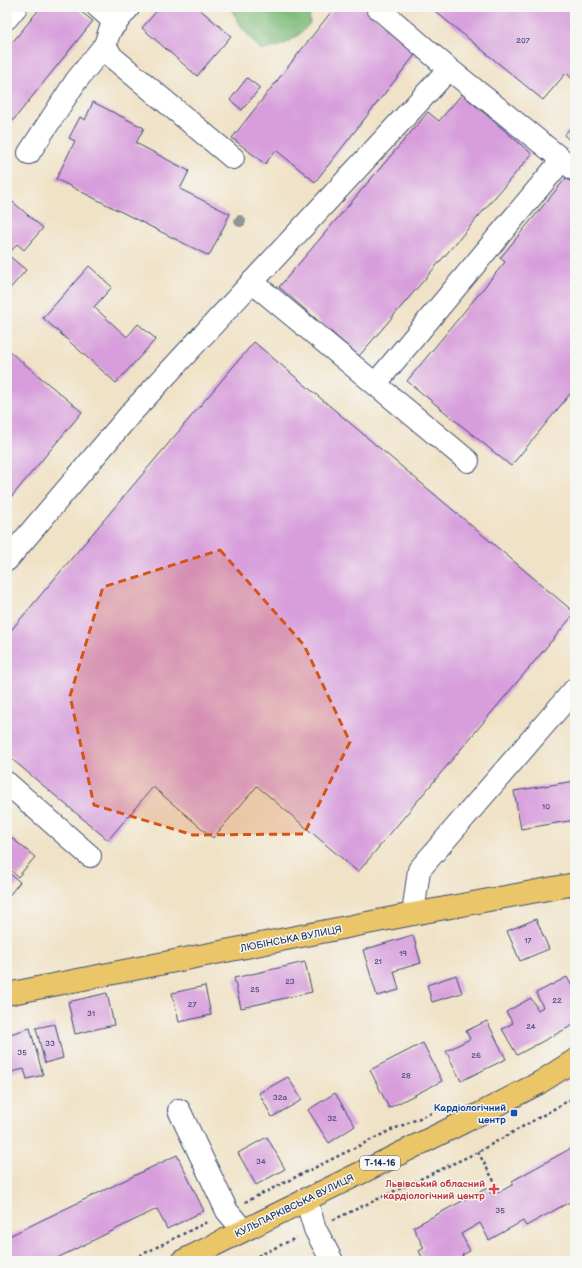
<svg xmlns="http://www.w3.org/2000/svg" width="582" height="1268" font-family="'Balsamiq Sans',sans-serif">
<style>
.forest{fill:#80bc7a;stroke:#4e766c}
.building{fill:#d79edb}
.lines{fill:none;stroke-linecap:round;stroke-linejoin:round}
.minor-casing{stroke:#3b4a6e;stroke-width:24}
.major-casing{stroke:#3b4a6e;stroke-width:24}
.path{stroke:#3b4a6e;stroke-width:2.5;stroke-dasharray:3 3;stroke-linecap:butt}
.minor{stroke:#fff;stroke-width:22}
.major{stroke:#ebc669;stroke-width:22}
.tree{fill:#8d9793}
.marked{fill:#d45514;fill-opacity:0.2;stroke:#d45514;stroke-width:3;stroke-dasharray:8 5;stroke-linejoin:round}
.transit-dot{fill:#1a4fb4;stroke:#f6f6f2;stroke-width:1.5}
.health-dot{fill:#e0444e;stroke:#f6f6f2;stroke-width:1.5}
.labels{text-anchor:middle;stroke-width:3;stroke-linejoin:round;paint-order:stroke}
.number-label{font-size:8px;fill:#4a4b7d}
.shield{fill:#f6f6f2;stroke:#5d6b8a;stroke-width:1}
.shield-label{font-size:9px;font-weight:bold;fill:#1b2f5e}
.street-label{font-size:10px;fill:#1b2f5e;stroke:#f6f6f2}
.transit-label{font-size:10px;font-weight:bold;fill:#164399;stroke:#f6f6f2;text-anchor:end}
.health-label{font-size:10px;font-weight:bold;fill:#be3a42;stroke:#f6f6f2;text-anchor:end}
</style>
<rect width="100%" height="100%" fill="#f6f6f2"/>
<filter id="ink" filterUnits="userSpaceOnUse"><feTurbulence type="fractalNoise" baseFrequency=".025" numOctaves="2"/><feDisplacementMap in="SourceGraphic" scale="8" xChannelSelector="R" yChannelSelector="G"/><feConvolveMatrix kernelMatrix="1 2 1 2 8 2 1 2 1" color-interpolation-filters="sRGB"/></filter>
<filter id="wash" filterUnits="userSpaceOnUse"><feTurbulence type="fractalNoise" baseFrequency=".012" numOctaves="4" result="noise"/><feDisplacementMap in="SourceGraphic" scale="16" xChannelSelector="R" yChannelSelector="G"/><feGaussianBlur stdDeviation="0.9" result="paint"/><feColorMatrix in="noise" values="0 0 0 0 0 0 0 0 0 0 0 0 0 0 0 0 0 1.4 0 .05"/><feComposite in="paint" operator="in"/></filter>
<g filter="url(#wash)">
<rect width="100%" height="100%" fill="#f0e2c6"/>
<!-- forest -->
<path class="forest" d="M230,7H309L310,23C297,39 282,48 261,50L242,28Z"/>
<g id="blocks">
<!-- building -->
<g class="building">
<polygon points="41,7 75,7 93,21 7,128 7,49"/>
<polygon points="160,7 197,7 231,36 197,76 142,28"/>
<polygon points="335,7 362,7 418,51 315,182 276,150 265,164 232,138"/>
<polygon points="430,7 575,7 575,81 566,73 543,100"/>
<polygon points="247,78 260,88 242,110 230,100"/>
<polygon points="462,94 532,154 359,356 279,287 428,112 439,121"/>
<polygon points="93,102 144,128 136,143 189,171 180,189 230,214 209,256 56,179 75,141 69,138 80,117 85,120"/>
<polygon points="575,123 575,145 564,135"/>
<polygon points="566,178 575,185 575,388 511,466 407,381 505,262 500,258"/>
<polygon points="7,197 43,228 24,250 17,244 8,255 26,270 7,292"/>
<polygon points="89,266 112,287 94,307 127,337 138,324 156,339 116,383 43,318"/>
<polygon points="254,342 575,613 358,872 257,786 213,838 153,787 108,840 7,755 7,635"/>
<polygon points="9,351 82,412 7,502 7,354"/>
<polygon points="575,781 575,820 521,829 514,791"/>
<polygon points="7,834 35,857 18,877 7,867"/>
<polygon points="7,871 20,882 7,898"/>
<polygon points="536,919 549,949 520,961 507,931"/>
<polygon points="413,935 421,963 394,971 399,990 377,996 363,950"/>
<polygon points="305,962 312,992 241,1008 234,978"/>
<polygon points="456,975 462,993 432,1002 427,985"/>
<polygon points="567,977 575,992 575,1024 517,1055 502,1029 513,1023 506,1012 531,998 538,1010 543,1007 536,993"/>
<polygon points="205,986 211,1015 179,1022 172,993"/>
<polygon points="107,993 114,1025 75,1034 68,1002"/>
<polygon points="487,1021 506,1059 461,1081 446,1051 470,1039 466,1031"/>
<polygon points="55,1024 63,1058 45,1063 36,1028"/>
<polygon points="30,1028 43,1075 27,1079 24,1069 7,1073 7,1035"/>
<polygon points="423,1043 442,1081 389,1108 370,1070"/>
<polygon points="288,1077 302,1100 272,1117 259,1093"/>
<polygon points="335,1093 355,1126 329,1143 308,1110"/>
<polygon points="267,1137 285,1169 256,1185 238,1153"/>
<polygon points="575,1146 575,1199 526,1226 523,1221 489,1240 480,1223 461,1234 470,1251 462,1255 465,1261 424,1261 419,1251 424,1248 413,1227 487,1188 492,1196 514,1184 512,1181"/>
<polygon points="177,1155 204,1211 167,1229 157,1209 51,1261 7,1261 7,1237"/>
</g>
</g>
</g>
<g filter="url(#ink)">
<use href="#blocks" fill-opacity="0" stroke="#3b4a6e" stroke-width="1"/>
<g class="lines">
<!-- minor casing -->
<g class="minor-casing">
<g id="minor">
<polyline points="98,7 116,23"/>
<polyline points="129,7 110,30 105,45 112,57 233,158"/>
<polyline points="7,18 16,7"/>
<polyline points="449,69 575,170"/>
<polyline points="29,153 76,81 105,45"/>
<polyline points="252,282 468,461"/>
<polyline points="376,383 562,160"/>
<polyline points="7,560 132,412 449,69 377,7"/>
<polyline points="7,783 90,856"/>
<polyline points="413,914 419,870 575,689"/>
<polyline points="179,1110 227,1211 243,1230"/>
<polyline points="306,1199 315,1229 332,1261"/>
</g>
</g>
<!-- major casing -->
<g class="major-casing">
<g id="major">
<polyline points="7,994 413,914 575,884"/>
<polyline points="182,1261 462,1123 539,1083 575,1060"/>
</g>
</g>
<!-- path -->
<g class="path">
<polyline points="478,1152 500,1192"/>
<polyline points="245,1202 389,1131 441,1109"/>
<polyline points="333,1220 478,1152 575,1097"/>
<polyline points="129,1261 209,1221"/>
<polyline points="247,1261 296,1238"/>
</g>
<!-- minor -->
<use href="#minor" class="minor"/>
<!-- major -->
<use href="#major" class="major"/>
</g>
<!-- trees -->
<circle class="tree" cx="240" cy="221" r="6"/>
</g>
<!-- marked area -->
<path class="marked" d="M220,550L304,645L350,742L304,834L193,835L94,805L70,696L103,587Z"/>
<!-- markers -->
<rect class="transit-dot" x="510" y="1109" width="8" height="8" rx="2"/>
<path class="health-dot" d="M492 1183h4v4h4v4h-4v4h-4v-4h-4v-4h4z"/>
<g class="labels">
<!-- number labels -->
<g class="number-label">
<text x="523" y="43">207</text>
<text x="546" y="809">10</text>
<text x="528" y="943">17</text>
<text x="403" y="956">19</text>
<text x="378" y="964">21</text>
<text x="290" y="984">23</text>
<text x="255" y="992">25</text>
<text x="557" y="1003">22</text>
<text x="192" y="1007">27</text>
<text x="91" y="1016">31</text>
<text x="531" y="1029">24</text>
<text x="50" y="1046">33</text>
<text x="22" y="1055">35</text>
<text x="476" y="1058">26</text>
<text x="406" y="1078">28</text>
<text x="280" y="1100">32а</text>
<text x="332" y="1121">32</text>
<text x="261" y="1164">34</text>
<text x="500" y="1213">35</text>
</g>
<!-- shield labels -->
<rect class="shield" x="360" y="1156" width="40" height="14" rx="3"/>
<g class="shield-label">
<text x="380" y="1166">Т-14-16</text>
</g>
<!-- street labels -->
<g class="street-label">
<text transform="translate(291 938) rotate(-11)" y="4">ЛЮБІНСЬКА ВУЛИЦЯ</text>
<text transform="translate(294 1205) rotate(-26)" y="4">КУЛЬПАРКІВСЬКА ВУЛИЦЯ</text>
</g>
<!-- transit labels -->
<g class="transit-label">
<text x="506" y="1111">Кардіологічний<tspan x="506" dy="12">центр</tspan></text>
</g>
<!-- health labels -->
<g class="health-label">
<text x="485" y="1187">Львівський обласний<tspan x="485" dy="12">кардіологічний центр</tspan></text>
</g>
</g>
<!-- margin -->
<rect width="582" height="1268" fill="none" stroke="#f6f6f2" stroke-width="24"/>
</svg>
